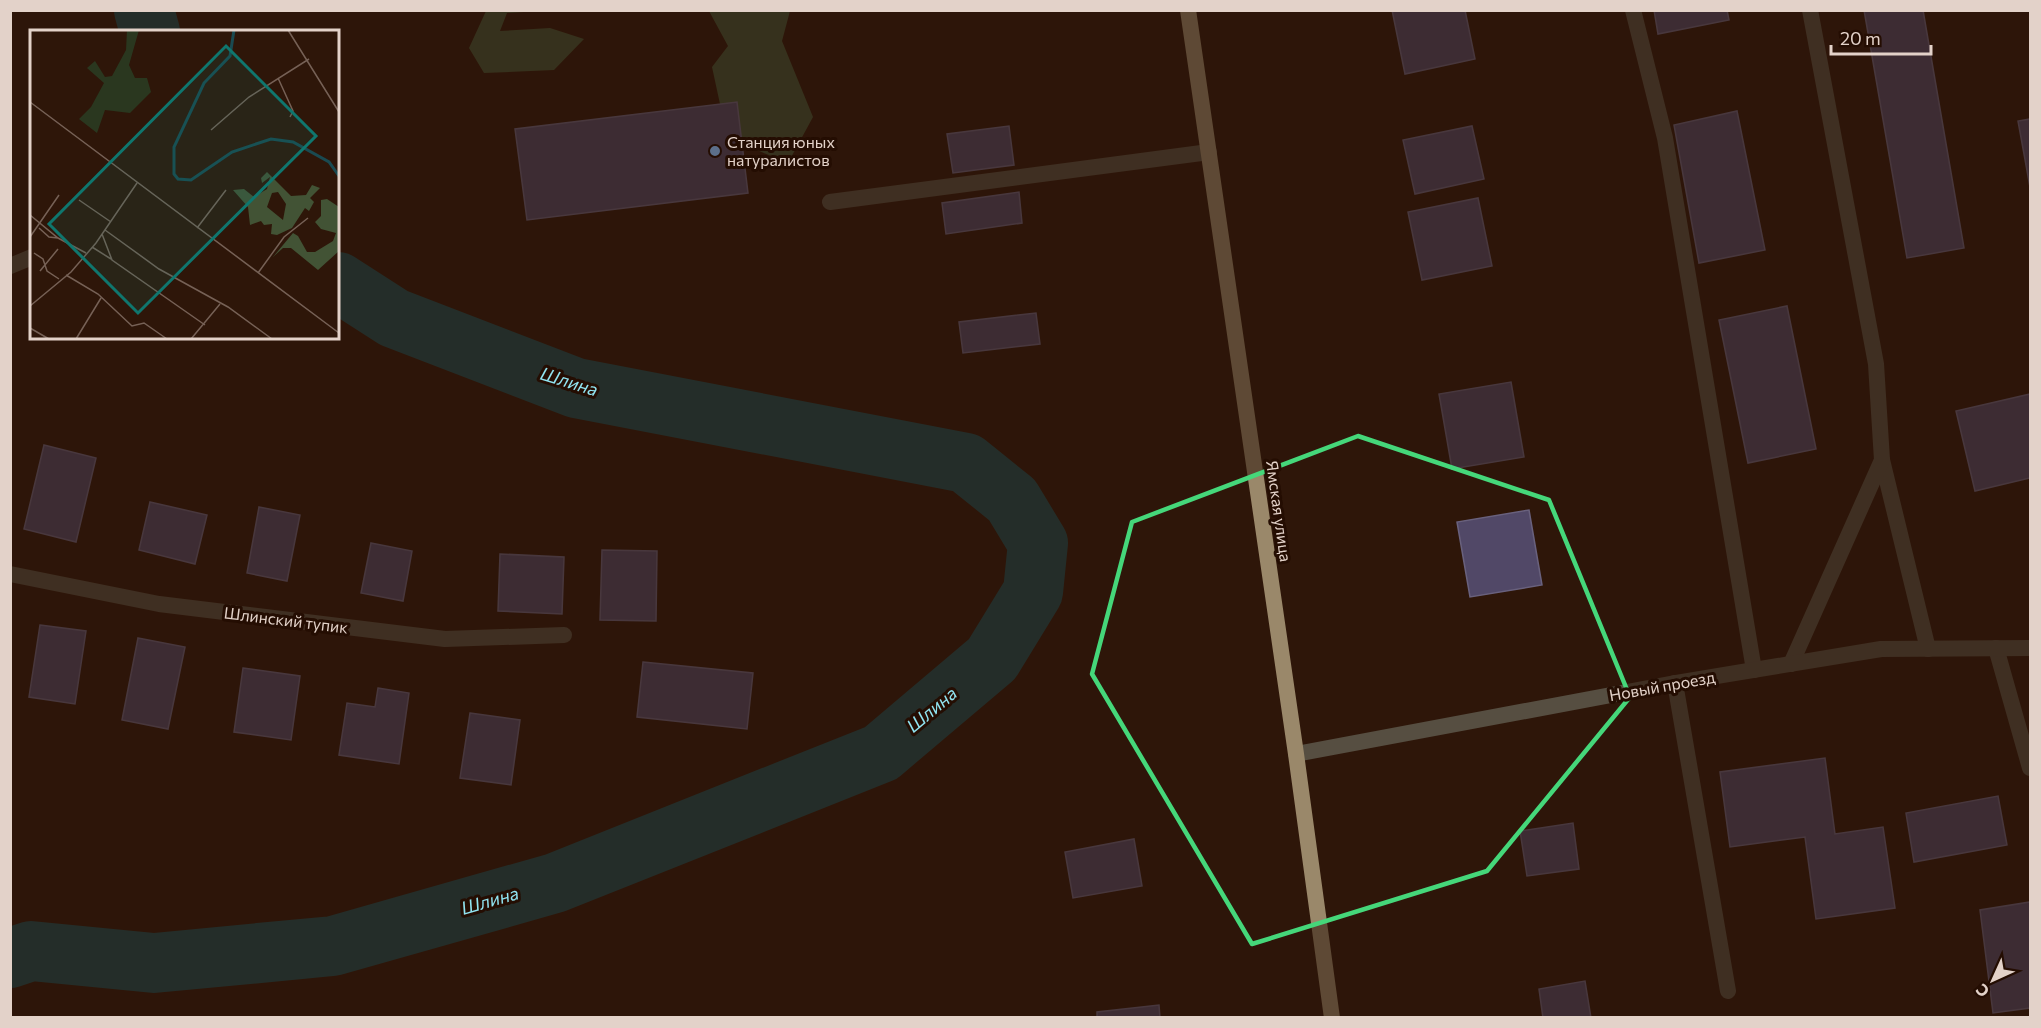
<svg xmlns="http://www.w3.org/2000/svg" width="2041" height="1028" font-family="Commissioner,sans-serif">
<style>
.forest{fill:#425335}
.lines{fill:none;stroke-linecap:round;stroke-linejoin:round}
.river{stroke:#1a4a51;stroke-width:60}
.building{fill:#514867;stroke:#69617d;stroke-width:1.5}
.service{stroke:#564e41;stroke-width:16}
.minor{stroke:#564e41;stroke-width:16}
.trunk{stroke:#9a886a;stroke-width:16}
.marked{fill:none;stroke:#45d77a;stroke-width:4.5;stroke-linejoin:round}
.service-dot{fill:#5c6f8a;stroke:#240d02;stroke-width:2}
.labels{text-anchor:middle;stroke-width:6;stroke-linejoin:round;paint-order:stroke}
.poi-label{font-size:16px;fill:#e3d2c9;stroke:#240d02;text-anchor:start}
.street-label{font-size:16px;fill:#e3d2c9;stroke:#240d02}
.water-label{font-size:18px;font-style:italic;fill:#91e4f1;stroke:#240d02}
.inset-river{fill:none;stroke:#1a4a51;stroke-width:3}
.inset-road{fill:none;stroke:#766156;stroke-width:1.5}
.view{fill:#0f766e;fill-opacity:0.15;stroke:#0f766e;stroke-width:3}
.inset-edge{fill:none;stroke:#e3d2c9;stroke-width:3}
</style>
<rect width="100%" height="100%" fill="#2e1609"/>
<!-- forest -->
<g class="forest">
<polygon points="486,11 539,11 507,13 500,31 550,28 584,39 554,70 484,73 469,48"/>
<polygon points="709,11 790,11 782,41 813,117 788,163 747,146 720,104 712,67 728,46"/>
</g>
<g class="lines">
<!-- river -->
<g class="river">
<polyline points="144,10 150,32"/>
<polyline points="10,958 31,951 154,963 333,946 555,883 881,753 992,659 1033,592 1038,543 1012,500 966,463 576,388 394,318 338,282"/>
</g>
</g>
<!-- building -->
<g class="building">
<polygon points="1392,10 1465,10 1475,59 1405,74"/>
<polygon points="1654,10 1727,10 1729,20 1658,34"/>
<polygon points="1864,10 1923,10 1964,248 1907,258"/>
<polygon points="737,102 748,193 527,220 515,129"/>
<polygon points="1737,111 1765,250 1699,263 1674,125"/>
<polygon points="2030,119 2030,187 2018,121"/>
<polygon points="1009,126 1014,165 953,173 947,134"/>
<polygon points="1472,126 1484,179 1415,194 1403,140"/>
<polygon points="1019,192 1022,223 946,234 942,203"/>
<polygon points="1478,198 1492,266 1422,280 1408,212"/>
<polygon points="1787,306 1816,449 1748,463 1719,320"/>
<polygon points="1036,313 1040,344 963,353 959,322"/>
<polygon points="1511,382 1524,457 1452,469 1439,394"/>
<polygon points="2030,394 2030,478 1975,491 1956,411"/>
<polygon points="44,445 96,458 76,542 24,529"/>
<polygon points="150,502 207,515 195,564 139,550"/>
<polygon points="259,507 300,515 287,581 247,573"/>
<polygon points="1529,510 1542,585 1470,597 1457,522"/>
<polygon points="371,543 412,551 403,601 361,593"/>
<polygon points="602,550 657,551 656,621 600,620"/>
<polygon points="500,554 564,557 562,614 498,611"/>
<polygon points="40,625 86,631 75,704 29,697"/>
<polygon points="138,638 185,647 168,729 122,720"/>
<polygon points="643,662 753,673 747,729 637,717"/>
<polygon points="243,668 300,676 291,740 234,732"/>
<polygon points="378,688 409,693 399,764 339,755 347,703 375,707"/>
<polygon points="470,713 520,720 511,785 460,778"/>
<polygon points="1825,758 1835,834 1883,827 1895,908 1816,919 1805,837 1730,847 1720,772"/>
<polygon points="1998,796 2007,845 1914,862 1906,813"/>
<polygon points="1573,823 1579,869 1527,876 1520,831"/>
<polygon points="1134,839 1142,886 1073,898 1065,852"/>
<polygon points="2030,902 2030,1008 1993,1013 1980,910"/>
<polygon points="1585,981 1591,1018 1543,1018 1539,989"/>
<polygon points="1159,1005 1160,1018 1097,1018 1097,1012"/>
</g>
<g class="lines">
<!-- service -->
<g class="service">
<polyline points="1633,10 1665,138 1754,670"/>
<polyline points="830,202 1209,152"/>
<polyline points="10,266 32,257"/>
<polyline points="1882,460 1928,649"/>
<polyline points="1791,664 1882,460 1876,364 1810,10"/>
<polyline points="1675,683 1728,991"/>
</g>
<!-- minor -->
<g class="minor">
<polyline points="10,574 159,604 445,639 564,635"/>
<polyline points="1996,648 2030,768"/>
<polyline points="1296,754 1675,683 1881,649 2030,648"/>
</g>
<!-- trunk -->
<polyline class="trunk" points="1188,10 1296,754 1332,1018"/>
</g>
<!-- marked area -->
<path d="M0 0H2041V1028H0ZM1358,436L1549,500L1630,697L1487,871L1252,944L1092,674L1132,522Z" fill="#2e1609" fill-opacity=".55" fill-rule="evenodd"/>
<path class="marked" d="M1358,436L1549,500L1630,697L1487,871L1252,944L1092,674L1132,522Z"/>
<!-- markers -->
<circle class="service-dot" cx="715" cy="151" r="6"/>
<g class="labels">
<!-- poi labels -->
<g class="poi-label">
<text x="727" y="148">Станция юных<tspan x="727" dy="18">натуралистов</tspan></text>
</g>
<!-- street labels -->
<g class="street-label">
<text transform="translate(1279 511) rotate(82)" y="6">Ямская улица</text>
<text transform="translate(286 620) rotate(7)" y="6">Шлинский тупик</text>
<text transform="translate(1662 686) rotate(-10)" y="6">Новый проезд</text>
</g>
<!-- water labels -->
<g class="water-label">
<text transform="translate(569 382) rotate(17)" y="6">Шлина</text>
<text transform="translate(932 710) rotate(-40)" y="6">Шлина</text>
<text transform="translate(490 901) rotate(-16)" y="6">Шлина</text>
</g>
</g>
<!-- overview -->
<g transform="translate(30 30)">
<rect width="309" height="309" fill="#2e1609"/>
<path d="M97,0H109L99,35L105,48H117L121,62L100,83L75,80L67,103L49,89L61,77L74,53L57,38L65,31L75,47L82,46L96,20Z" fill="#2a371f"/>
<path d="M237,142L261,166L276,165L282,155L290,158L280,168L284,172L279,181L275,178L262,198L247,205L241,204L242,194L234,195L231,191L220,195L218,177L203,160L214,159L224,167L237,159L240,147L232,153L231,148ZM248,162L256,174L253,190L237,177L242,163ZM297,169L309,177V221L288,240L261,218H253L243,227L263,203L268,206L277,222H285L303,211L306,203L291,199L285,192L291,186V170Z" fill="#425335" fill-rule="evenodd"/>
<path class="inset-river" d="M204,0L200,26L174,53L144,117V144L148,149L161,150L202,122L241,109L263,112L299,132L309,146"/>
<path class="inset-road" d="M258,0L309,82M248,48L263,81L260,87M0,72L309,303M181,100L219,67L279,29M49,170L81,192M0,185L28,208L56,223M9,198L19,207L28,208M167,198L196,160M75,200L129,239L198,277L242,309M72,204L82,230L175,295M0,207L29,165M62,217L81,229M4,223L13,229L17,241L29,249M10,241L28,219M228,243L254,207L278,188M36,245L68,264L102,296L114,293L137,309M0,276L41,242L66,213L107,153M0,298L19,309M46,309L71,268M161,309L190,274"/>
<path class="view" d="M196,16L286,106L108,283L19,194Z"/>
<rect width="309" height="309" class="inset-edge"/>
</g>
<!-- border -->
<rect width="2041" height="1028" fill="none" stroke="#e3d2c9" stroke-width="24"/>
<!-- north arrow -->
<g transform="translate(1993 980) rotate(225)" stroke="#240d02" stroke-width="4.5" paint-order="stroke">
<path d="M0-4.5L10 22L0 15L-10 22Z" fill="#e3d2c9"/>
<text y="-9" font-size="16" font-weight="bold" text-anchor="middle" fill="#e3d2c9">С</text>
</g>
<!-- scale -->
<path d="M1831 45v9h100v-9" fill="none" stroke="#e3d2c9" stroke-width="3"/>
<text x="1840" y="45" font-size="18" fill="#e3d2c9" stroke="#240d02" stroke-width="4.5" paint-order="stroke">20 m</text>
</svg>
